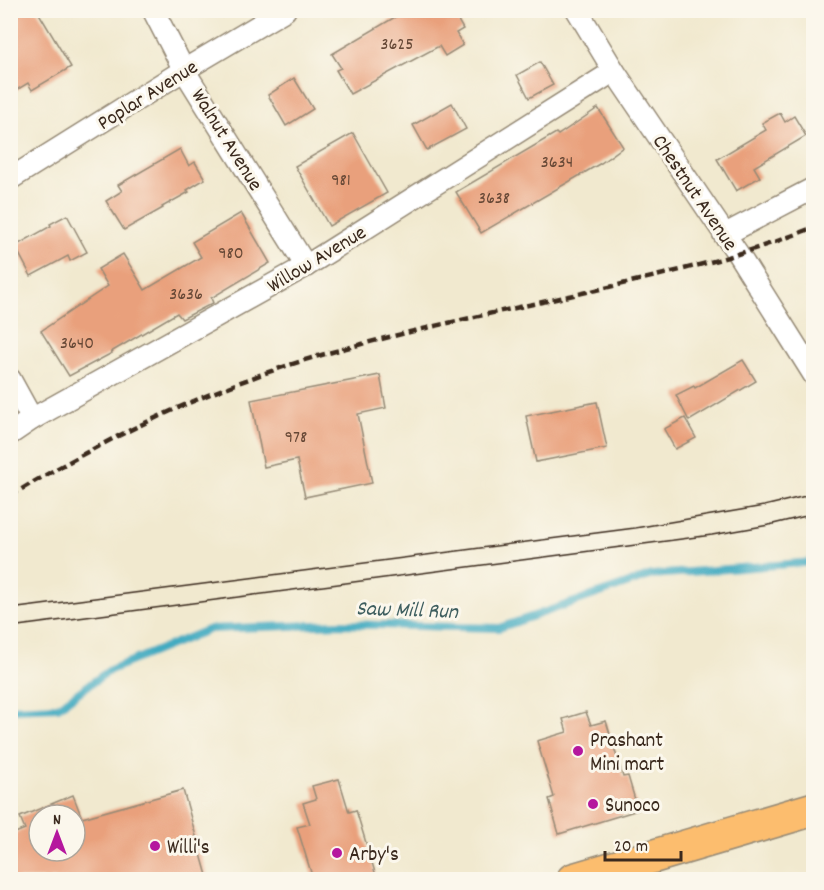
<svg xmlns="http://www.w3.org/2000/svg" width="824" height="890" font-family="Dekko,sans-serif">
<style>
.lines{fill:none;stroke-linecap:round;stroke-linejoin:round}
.stream{stroke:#42abc1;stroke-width:8}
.building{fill:#e9a07c;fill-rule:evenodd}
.street-casing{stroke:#968a76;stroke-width:24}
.primary-casing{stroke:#968a76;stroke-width:36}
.street{stroke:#fff;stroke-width:21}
.primary{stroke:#fcbd6e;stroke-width:33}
.tram{stroke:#3b2a1e;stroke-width:1.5}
.rail{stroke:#3b2a1e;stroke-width:4.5;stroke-dasharray:9 4.5;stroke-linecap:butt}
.poi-dot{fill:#b5179e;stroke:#fbf7ec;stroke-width:2}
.labels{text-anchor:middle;stroke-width:6;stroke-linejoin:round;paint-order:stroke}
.number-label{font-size:18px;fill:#664836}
.street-label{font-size:21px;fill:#3b2a1e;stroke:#fbf7ec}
.poi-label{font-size:21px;fill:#3b2a1e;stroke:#fbf7ec;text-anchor:start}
.water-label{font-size:22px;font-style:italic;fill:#3e5e5f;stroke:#fbf7ec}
</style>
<rect width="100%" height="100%" fill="#fbf7ec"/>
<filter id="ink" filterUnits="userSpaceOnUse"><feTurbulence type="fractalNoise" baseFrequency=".0167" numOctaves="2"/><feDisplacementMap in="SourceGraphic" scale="12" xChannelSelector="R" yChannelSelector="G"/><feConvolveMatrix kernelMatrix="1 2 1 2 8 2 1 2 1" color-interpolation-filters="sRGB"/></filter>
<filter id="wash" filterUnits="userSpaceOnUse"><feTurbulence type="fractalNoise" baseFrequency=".008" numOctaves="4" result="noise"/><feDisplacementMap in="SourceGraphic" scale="24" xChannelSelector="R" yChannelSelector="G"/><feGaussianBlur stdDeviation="1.35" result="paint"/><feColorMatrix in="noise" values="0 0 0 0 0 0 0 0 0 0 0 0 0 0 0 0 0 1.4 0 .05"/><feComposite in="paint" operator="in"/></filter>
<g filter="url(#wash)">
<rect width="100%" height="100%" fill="#f1e9cf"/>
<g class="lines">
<!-- stream -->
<polyline class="stream" points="10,709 58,707 110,670 210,629 340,624 499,628 652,575 814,562"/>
</g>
<g id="blocks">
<!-- building -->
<g class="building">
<polygon points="10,10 37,10 71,67 32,90 28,83 10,94"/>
<polygon points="407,10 452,10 463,29 456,33 463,45 445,56 439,46 350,94 336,70 341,68 332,54"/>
<polygon points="540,62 553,85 529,98 517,75"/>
<polygon points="294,78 313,109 286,126 268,95"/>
<polygon points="452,103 466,129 427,150 413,125"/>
<polygon points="598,108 623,147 601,163 481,233 456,192 556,133 558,135"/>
<polygon points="780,113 785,122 794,116 806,136 754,167 760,177 736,191 717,159 766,130 762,123"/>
<polygon points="353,133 387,193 329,226 295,166"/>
<polygon points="180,149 189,166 195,162 205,179 187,190 189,192 162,207 163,208 124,230 106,201 122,191 118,185"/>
<polygon points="241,213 270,263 211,298 213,303 182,319 177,313 111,352 112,353 69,376 41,331 108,286 98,269 123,254 145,290 201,257 192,242"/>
<polygon points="67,215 87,252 70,261 68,256 31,276 15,246 51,226 50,224"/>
<polygon points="743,360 756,381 689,421 676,395 694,386 695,388"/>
<polygon points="380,375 386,408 358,414 372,483 305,497 297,460 264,467 251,400"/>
<polygon points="597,402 607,448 536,462 526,416"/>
<polygon points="685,418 696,438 675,449 664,429"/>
<polygon points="586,712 591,725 606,721 623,777 628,776 638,810 559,834 549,799 554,797 537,741 567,732 563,719"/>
<polygon points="339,779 349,812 356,810 377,879 313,879 297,827 310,824 303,803 316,799 312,786"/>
<path d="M183,790L208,879H10V835L25,829L20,817L73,795L82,818ZM39,815H75V851H39Z"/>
</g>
</g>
</g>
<g filter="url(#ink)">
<use href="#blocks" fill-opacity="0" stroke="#968a76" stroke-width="1.5"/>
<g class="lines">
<!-- street casing -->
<g class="street-casing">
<g id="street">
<polyline points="153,10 184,70 306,266"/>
<polyline points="577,10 614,71 738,254 814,375"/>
<polyline points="10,179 184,70 285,10"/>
<polyline points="724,235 814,188"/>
<polyline points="10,379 32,419"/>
<polyline points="10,434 32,419 306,266 614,71"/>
</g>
</g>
<!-- primary casing -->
<g class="primary-casing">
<polyline id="primary" points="573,880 814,809"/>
</g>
<!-- street -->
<use href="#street" class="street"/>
<!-- primary -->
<use href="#primary" class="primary"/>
<!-- tram -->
<g class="tram">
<polyline points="10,609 635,528 764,506 814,494"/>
<polyline points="10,627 712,535 769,525 814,514"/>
</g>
<!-- rail -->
<path class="rail" d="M10,496C111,435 218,384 332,352C419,328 508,310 596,290C670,273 744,256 814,227"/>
</g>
</g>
<!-- markers -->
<g class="poi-dot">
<circle cx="578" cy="751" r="6"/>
<circle cx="593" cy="804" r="6"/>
<circle cx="155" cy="846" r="6"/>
<circle cx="337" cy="853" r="6"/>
</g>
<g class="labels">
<!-- number labels -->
<g class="number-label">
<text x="397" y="49">3625</text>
<text x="557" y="167">3634</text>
<text x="341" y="185">981</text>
<text x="494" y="203">3638</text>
<text x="231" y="258">980</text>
<text x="186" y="299">3636</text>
<text x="77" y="348">3640</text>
<text x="296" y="442">978</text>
</g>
<!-- street labels -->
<g class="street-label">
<text transform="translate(147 94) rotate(-32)" y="7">Poplar Avenue</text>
<text transform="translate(228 139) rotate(58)" y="7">Walnut Avenue</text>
<text transform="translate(696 192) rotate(56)" y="7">Chestnut Avenue</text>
<text transform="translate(316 258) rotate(-31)" y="7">Willow Avenue</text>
</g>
<!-- poi labels -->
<g class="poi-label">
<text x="590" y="746">Prashant<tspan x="590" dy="24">Mini mart</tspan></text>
<text x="605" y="811">Sunoco</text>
<text x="167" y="853">Willi's</text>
<text x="349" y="860">Arby's</text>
</g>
<!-- water labels -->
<g class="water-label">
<text transform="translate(407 608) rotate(2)" y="8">Saw Mill Run</text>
</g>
</g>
<!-- margin -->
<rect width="824" height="890" fill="none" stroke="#fbf7ec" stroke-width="36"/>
<!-- north arrow -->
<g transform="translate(57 833)"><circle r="28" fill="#fbf7ec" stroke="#aea59a" stroke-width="1.5"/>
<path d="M0-4.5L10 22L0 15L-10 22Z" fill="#b5179e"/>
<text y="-9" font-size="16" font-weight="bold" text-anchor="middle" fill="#3b2a1e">N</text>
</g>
<!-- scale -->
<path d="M605 851v9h76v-9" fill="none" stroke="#3b2a1e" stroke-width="3"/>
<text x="614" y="851" font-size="18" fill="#3b2a1e" stroke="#fbf7ec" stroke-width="4.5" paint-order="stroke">20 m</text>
</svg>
